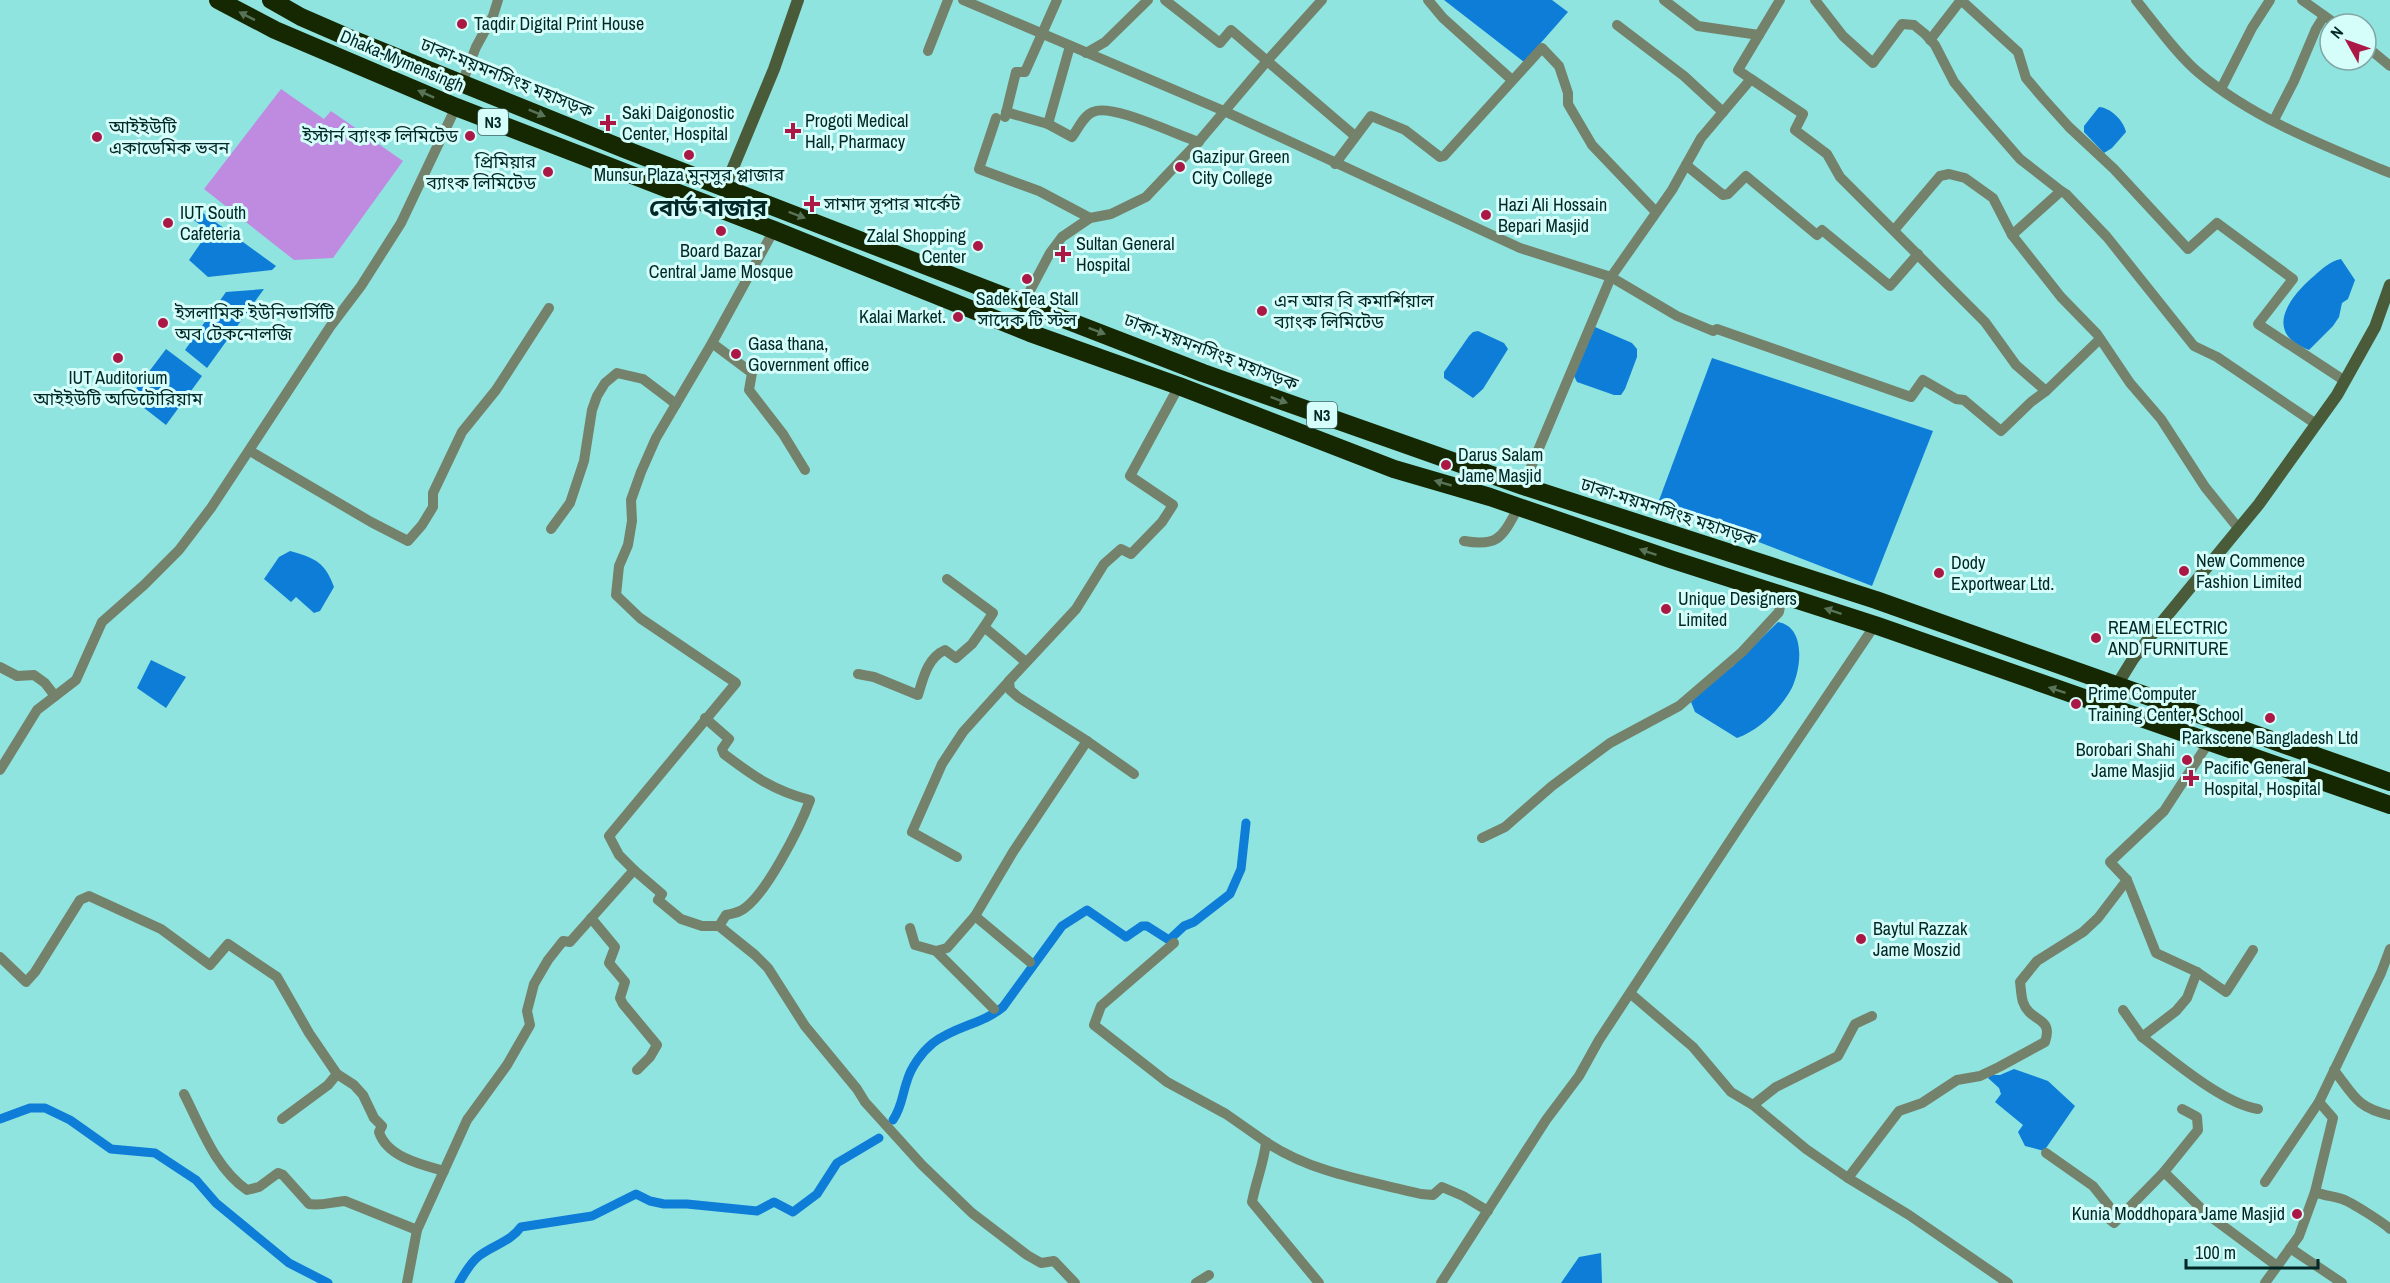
<svg xmlns="http://www.w3.org/2000/svg" width="2390" height="1283" font-family="'Archivo Narrow','Noto Sans Bengali',sans-serif">
<style>
.green{fill:#bf8be1}
.water{fill:#0e7dd8}
.lines{fill:none;stroke-linecap:round;stroke-linejoin:round}
.canal{stroke:#0e7dd8;stroke-width:9}
.street{stroke:#75826b;stroke-width:10}
.secondary{stroke:#4a5b3a;stroke-width:12}
.highway{stroke:#162802;stroke-width:18}
.oneway{fill:#597359}
.poi-dot{fill:#ac1845;stroke:#d5fdfa;stroke-width:2}
.labels{text-anchor:middle;stroke-width:6;stroke-linejoin:round;paint-order:stroke}
.shield{fill:#d5fdfa;stroke:#416766;stroke-width:1.5}
.shield-label{font-size:16px;font-weight:bold;fill:#012726}
.poi-label{font-size:18px;fill:#012726;stroke:#d5fdfa;text-anchor:start}
.street-label{font-size:18px;fill:#012726;stroke:#d5fdfa}
.district-label{font-size:24px;font-weight:bold;fill:#012726;stroke:#d5fdfa}
</style>
<rect width="100%" height="100%" fill="#90e4df"/>
<!-- green -->
<polygon class="green" points="281,89 324,119 331,111 403,161 333,258 294,260 204,189"/>
<!-- water -->
<g class="water">
<polygon points="1444,0 1552,0 1568,12 1524,62"/>
<path d="M2099,107C2111,108 2123,120 2126,132L2112,148L2104,153L2084,132V126Z"/>
<polygon points="192,205 276,266 272,270 208,277 189,260 209,231 185,214"/>
<path d="M2341,259L2355,280L2348,299L2342,303L2339,317L2333,326L2309,350C2263,333 2288,298 2314,276C2322,269 2330,261 2341,259Z"/>
<polygon points="264,289 207,368 185,350 226,292"/>
<polygon points="1595,327 1632,343 1637,349 1637,357 1625,389 1621,395 1614,395 1577,382 1574,376"/>
<polygon points="1478,331 1504,343 1508,349 1483,389 1473,398 1444,378 1444,372 1469,336 1473,332"/>
<polygon points="166,349 202,376 166,425 130,397"/>
<polygon points="1712,358 1933,431 1872,586 1658,503"/>
<path d="M290,551C315,558 325,562 334,587L320,611L314,613L296,597L291,602L264,579L279,557Z"/>
<path d="M1778,622C1808,627 1801,675 1789,693C1776,713 1759,730 1737,738L1695,712L1691,702L1707,684L1732,667Z"/>
<polygon points="151,660 186,677 166,708 137,688"/>
<polygon points="2014,1069 2048,1081 2075,1106 2044,1151 2025,1146 2018,1132 2023,1125 1995,1102 2001,1094 1999,1088 1988,1078 1991,1075 2000,1075"/>
<polygon points="1601,1253 1602,1283 1561,1283 1579,1257"/>
</g>
<g class="lines">
<!-- canal -->
<g class="canal">
<polyline points="0,1119 30,1108 45,1108 70,1120 111,1149 155,1153 196,1180 216,1203 289,1263 328,1283"/>
<path d="M893,1120C902,1107 902,1095 907,1081C911,1067 922,1052 933,1043C955,1026 983,1024 1003,1007L1062,926L1087,910L1126,937L1142,926H1147L1169,940L1184,926L1194,922L1230,894L1241,869L1246,823"/>
<path d="M459,1283C464,1274 470,1263 479,1256C493,1245 510,1242 521,1227L592,1216L636,1194L650,1201L664,1204H687L757,1211L774,1202L793,1212L817,1194L837,1163L879,1138"/>
</g>
<!-- street -->
<g class="street">
<polyline points="963,0 1224,111 1520,248 1611,277 1677,316 1713,331 1717,329 1911,397 1923,380 1956,399 1964,400 2001,431 2031,402 2046,391"/>
<polyline points="1165,0 1220,43 1231,30 1355,136"/>
<polyline points="1428,0 1443,18 1512,80"/>
<polyline points="1664,0 1698,26 1759,35"/>
<polyline points="1815,0 1843,36 1873,63 1902,24 1914,25 1925,34 1935,45 1954,82 1972,104 2020,159 2061,191 2012,235"/>
<polyline points="1961,0 2018,52 2026,78 2042,97 2069,127 2114,169 2188,249 2217,223 2293,279 2258,324 2345,381"/>
<path d="M2136,0C2153,21 2178,56 2199,73C2254,119 2325,146 2390,173"/>
<polyline points="2302,0 2336,24"/>
<polyline points="1617,25 1684,76 1723,112"/>
<polyline points="1930,40 1961,0"/>
<polyline points="2366,46 2390,66"/>
<polyline points="928,51 948,0"/>
<polyline points="1086,53 1105,42 1148,0"/>
<polyline points="1751,79 1803,114 1795,130 1827,154 1840,177 1985,322 2016,365 2046,391 2100,339"/>
<polyline points="462,83 476,47 493,16 498,0"/>
<polyline points="2221,89 2252,28 2270,0"/>
<path d="M1006,112L1048,124L1072,137C1078,129 1084,115 1093,112C1112,103 1176,135 1199,142"/>
<polyline points="1005,117 1016,72 1025,72 1057,0"/>
<polyline points="996,118 979,169 1039,191 1090,218"/>
<polyline points="2274,120 2294,81 2316,29 2324,16"/>
<polyline points="1048,124 1070,46"/>
<polyline points="1335,164 1371,116 1405,130 1440,157 1444,156 1542,48 1559,66 1568,93 1568,104 1592,145 1656,212"/>
<polyline points="1686,165 1723,195 1728,194 1746,176 1817,235 1822,230 1890,286 1918,254"/>
<polyline points="2061,191 2066,194 2107,237 2194,346 2217,357 2316,424"/>
<polyline points="1895,229 1940,176 1949,174 1965,178 1993,198 2012,235 2061,297 2097,334 2130,383 2161,419 2205,487 2239,529"/>
<polyline points="1024,302 1050,253 1062,237 1090,218 1111,214 1146,197 1200,140 1267,61 1322,0"/>
<polyline points="712,343 752,373 749,390 783,434 805,470"/>
<polyline points="250,451 371,522 408,541 422,525 433,507 433,493 462,432 496,390 549,308"/>
<polyline points="1523,486 1611,277 1672,190 1701,138 1751,79 1738,70 1780,0"/>
<polyline points="551,529 570,503 584,461 592,410 597,396 605,383 617,373 643,379 676,404"/>
<path d="M1464,541C1499,547 1502,537 1518,508"/>
<polyline points="947,579 993,613 984,627"/>
<polyline points="0,667 17,676 34,675 45,683 55,696"/>
<path d="M858,674L874,677L918,695C923,679 927,658 945,650L956,658L972,644L984,627L1026,662"/>
<path d="M705,718L729,739L722,749L724,754C753,776 774,791 810,800C801,825 764,900 740,911C736,913 731,914 726,915L719,926"/>
<polyline points="1087,741 1134,774"/>
<polyline points="2209,742 2164,811 2110,862 2127,880 2156,953 2197,972 2226,992 2253,950"/>
<polyline points="0,770 37,710 76,680 102,622 144,585 179,550 211,508 330,327 361,286 401,223 456,107"/>
<polyline points="1482,838 1505,827 1552,786 1610,743 1679,706 1742,652 1779,612 1782,595"/>
<polyline points="957,857 912,832 942,764 963,732 1009,681"/>
<polyline points="634,870 662,894 658,900 681,919 702,926 719,926 755,955 768,968 805,1026 857,1089 865,1102 922,1165 972,1213 1027,1255 1041,1263 1054,1261 1075,1283"/>
<polyline points="975,916 1030,962"/>
<polyline points="591,918 615,947 609,963 625,982 620,998 623,1004 657,1045 650,1057 637,1070"/>
<polyline points="910,928 915,945 936,951 947,948 975,916 1013,852 1087,741 1018,697 1010,690 1009,681 1076,609 1104,564 1121,549 1131,554 1162,522 1173,505 1130,476 1179,386"/>
<path d="M1174,943L1101,1006L1094,1025L1167,1082L1226,1114L1266,1142C1264,1163 1256,1181 1252,1202L1319,1283"/>
<polyline points="936,951 994,1009"/>
<polyline points="0,957 26,982 35,972 80,900 89,896 161,929 210,965 228,944 277,977 309,1033 337,1074 328,1085 282,1119"/>
<polyline points="1631,994 1693,1047 1731,1092 1753,1105"/>
<polyline points="2123,1010 2142,1037 2176,1011 2187,998 2197,972"/>
<path d="M1872,1016L1855,1024L1838,1056L1776,1087L1753,1105L1806,1149L1848,1178L1899,1111L1922,1103L1957,1080L1980,1076L1999,1067L2045,1042C2054,1016 2030,1023 2023,1002C2021,996 2021,988 2020,982L2037,961L2083,932L2098,918L2127,880"/>
<path d="M2142,1037C2171,1059 2223,1104 2258,1109"/>
<path d="M2334,1070C2354,1096 2357,1108 2390,1115"/>
<path d="M337,1074L354,1085L363,1095L374,1118L382,1126L379,1132C387,1157 422,1165 444,1171"/>
<path d="M184,1094C201,1127 215,1168 247,1190L259,1187L278,1173L283,1175L309,1204C322,1206 331,1202 345,1201L417,1230"/>
<polyline points="2182,1109 2197,1117 2198,1130 2164,1172 2207,1214 2277,1266"/>
<path d="M1266,1142C1312,1173 1369,1181 1421,1194L1433,1195L1442,1187L1463,1196L1488,1211"/>
<polyline points="2046,1153 2093,1186 2109,1206 2103,1214 2114,1223 2164,1172"/>
<polyline points="1848,1178 1909,1215 2008,1283"/>
<polyline points="2265,1182 2319,1102 2381,973 2390,949"/>
<path d="M2315,1192C2325,1196 2333,1196 2342,1199C2351,1202 2384,1223 2390,1229"/>
<polyline points="2290,1248 2342,1283"/>
<polyline points="407,1283 417,1230 467,1120 507,1065 530,1025 527,1011 534,984 548,960 563,941 570,942 634,870 619,855 609,836 736,683 640,618 616,595 619,566 628,545 632,521 631,500 641,472 656,438 712,343 774,230"/>
<polyline points="1196,1283 1209,1275"/>
<polyline points="1441,1283 1546,1120 1579,1076 1599,1040 1747,815 1875,625"/>
<polyline points="2265,1283 2299,1236 2315,1192 2333,1118 2319,1102"/>
</g>
<!-- secondary -->
<g class="secondary">
<polyline points="725,187 774,69 798,0"/>
<polyline points="2117,685 2133,659 2157,628 2259,504 2337,395 2375,327 2390,285"/>
</g>
<!-- highway -->
<g class="highway">
<polyline points="218,0 275,30 456,107 774,230 1030,333 1179,386 1394,469 1490,497 1670,559 1875,625 2390,805"/>
<polyline points="271,0 301,17 347,37 624,149 1203,373 1523,486 1876,600 2390,782"/>
</g>
</g>
<!-- one-way arrows -->
<defs><path id="oneway-solid" d="M-6-.8H1V-3.2L6.5 0L1 3.2V.8H-6Z" transform="scale(1.5)"/></defs>
<g class="oneway">
<use href="#oneway-solid" transform="translate(247 16) rotate(-153)"/>
<use href="#oneway-solid" transform="translate(426 94) rotate(-156)"/>
<use href="#oneway-solid" transform="translate(537 113) rotate(22)"/>
<use href="#oneway-solid" transform="translate(797 215) rotate(21)"/>
<use href="#oneway-solid" transform="translate(1097 331) rotate(21)"/>
<use href="#oneway-solid" transform="translate(1279 400) rotate(20)"/>
<use href="#oneway-solid" transform="translate(1443 483) rotate(-164)"/>
<use href="#oneway-solid" transform="translate(1648 552) rotate(-161)"/>
<use href="#oneway-solid" transform="translate(1833 611) rotate(-162)"/>
<use href="#oneway-solid" transform="translate(2057 690) rotate(-162)"/>
</g>
<!-- markers -->
<g class="poi-dot">
<circle cx="462" cy="24" r="6"/>
<path d="M605 114h6v6h6v6h-6v6h-6v-6h-6v-6h6z"/>
<path d="M790 122h6v6h6v6h-6v6h-6v-6h-6v-6h6z"/>
<circle cx="470" cy="136" r="6"/>
<circle cx="97" cy="137" r="6"/>
<circle cx="689" cy="155" r="6"/>
<circle cx="1180" cy="167" r="6"/>
<circle cx="548" cy="172" r="6"/>
<path d="M809 195h6v6h6v6h-6v6h-6v-6h-6v-6h6z"/>
<circle cx="1486" cy="215" r="6"/>
<circle cx="168" cy="223" r="6"/>
<circle cx="721" cy="231" r="6"/>
<circle cx="978" cy="246" r="6"/>
<path d="M1060 245h6v6h6v6h-6v6h-6v-6h-6v-6h6z"/>
<circle cx="1027" cy="279" r="6"/>
<circle cx="1262" cy="311" r="6"/>
<circle cx="958" cy="317" r="6"/>
<circle cx="163" cy="323" r="6"/>
<circle cx="736" cy="354" r="6"/>
<circle cx="118" cy="358" r="6"/>
<circle cx="1446" cy="465" r="6"/>
<circle cx="2184" cy="571" r="6"/>
<circle cx="1939" cy="573" r="6"/>
<circle cx="1666" cy="609" r="6"/>
<circle cx="2096" cy="638" r="6"/>
<circle cx="2076" cy="704" r="6"/>
<circle cx="2270" cy="718" r="6"/>
<circle cx="2187" cy="760" r="6"/>
<path d="M2188 769h6v6h6v6h-6v6h-6v-6h-6v-6h6z"/>
<circle cx="1861" cy="939" r="6"/>
<circle cx="2297" cy="1214" r="6"/>
</g>
<g class="labels">
<!-- shield labels -->
<g class="shield">
<rect x="478" y="109" width="30" height="26" rx="4.5"/>
<rect x="1307" y="402" width="30" height="26" rx="4.5"/>
</g>
<g class="shield-label">
<text x="493" y="128">N3</text>
<text x="1322" y="421">N3</text>
</g>
<!-- poi labels -->
<g class="poi-label">
<text x="474" y="30">Taqdir Digital Print House</text>
<text x="622" y="119">Saki Daigonostic<tspan x="622" dy="21">Center, Hospital</tspan></text>
<text x="805" y="127">Progoti Medical<tspan x="805" dy="21">Hall, Pharmacy</tspan></text>
<text x="109" y="133">আইইউটি<tspan x="109" dy="21">একাডেমিক ভবন</tspan></text>
<text x="458" y="142" text-anchor="end">ইস্টার্ন ব্যাংক লিমিটেড</text>
<text x="1192" y="163">Gazipur Green<tspan x="1192" dy="21">City College</tspan></text>
<text x="536" y="168" text-anchor="end">প্রিমিয়ার<tspan x="536" dy="21">ব্যাংক লিমিটেড</tspan></text>
<text x="689" y="181" text-anchor="middle">Munsur Plaza মুনসুর প্লাজার</text>
<text x="824" y="210">সামাদ সুপার মার্কেট</text>
<text x="1498" y="211">Hazi Ali Hossain<tspan x="1498" dy="21">Bepari Masjid</tspan></text>
<text x="180" y="219">IUT South<tspan x="180" dy="21">Cafeteria</tspan></text>
<text x="966" y="242" text-anchor="end">Zalal Shopping<tspan x="966" dy="21">Center</tspan></text>
<text x="1076" y="250">Sultan General<tspan x="1076" dy="21">Hospital</tspan></text>
<text x="721" y="257" text-anchor="middle">Board Bazar<tspan x="721" dy="21">Central Jame Mosque</tspan></text>
<text x="1027" y="305" text-anchor="middle">Sadek Tea Stall<tspan x="1027" dy="21">সাদেক টি স্টল</tspan></text>
<text x="1274" y="307">এন আর বি কমার্শিয়াল<tspan x="1274" dy="21">ব্যাংক লিমিটেড</tspan></text>
<text x="175" y="319">ইসলামিক ইউনিভার্সিটি<tspan x="175" dy="21">অব টেকনোলজি</tspan></text>
<text x="946" y="323" text-anchor="end">Kalai Market.</text>
<text x="748" y="350">Gasa thana,<tspan x="748" dy="21">Government office</tspan></text>
<text x="118" y="384" text-anchor="middle">IUT Auditorium<tspan x="118" dy="21">আইইউটি অডিটোরিয়াম</tspan></text>
<text x="1458" y="461">Darus Salam<tspan x="1458" dy="21">Jame Masjid</tspan></text>
<text x="2196" y="567">New Commence<tspan x="2196" dy="21">Fashion Limited</tspan></text>
<text x="1951" y="569">Dody<tspan x="1951" dy="21">Exportwear Ltd.</tspan></text>
<text x="1678" y="605">Unique Designers<tspan x="1678" dy="21">Limited</tspan></text>
<text x="2108" y="634">REAM ELECTRIC<tspan x="2108" dy="21">AND FURNITURE</tspan></text>
<text x="2088" y="700">Prime Computer<tspan x="2088" dy="21">Training Center, School</tspan></text>
<text x="2270" y="744" text-anchor="middle">Parkscene Bangladesh Ltd</text>
<text x="2175" y="756" text-anchor="end">Borobari Shahi<tspan x="2175" dy="21">Jame Masjid</tspan></text>
<text x="2204" y="774">Pacific General<tspan x="2204" dy="21">Hospital, Hospital</tspan></text>
<text x="1873" y="935">Baytul Razzak<tspan x="1873" dy="21">Jame Moszid</tspan></text>
<text x="2285" y="1220" text-anchor="end">Kunia Moddhopara Jame Masjid</text>
</g>
<!-- street labels -->
<g class="street-label">
<text transform="translate(402 61) rotate(23)" y="6">Dhaka-Mymensingh</text>
<text transform="translate(507 78) rotate(22)" y="6">ঢাকা-ময়মনসিংহ মহাসড়ক</text>
<text transform="translate(1211 352) rotate(21)" y="6">ঢাকা-ময়মনসিংহ মহাসড়ক</text>
<text transform="translate(1669 512) rotate(18)" y="6">ঢাকা-ময়মনসিংহ মহাসড়ক</text>
</g>
<!-- district labels -->
<g class="district-label">
<text x="708" y="216">বোর্ড বাজার</text>
</g>
</g>
<!-- north arrow -->
<g transform="translate(2348 42) rotate(310)"><circle r="28" fill="#d5fdfa" stroke="#80a7a5" stroke-width="1.5"/>
<path d="M0-4.5L10 22L0 15L-10 22Z" fill="#ac1845"/>
<text y="-9" font-size="16" font-weight="bold" text-anchor="middle" fill="#012726">N</text>
</g>
<!-- scale -->
<path d="M2186 1259v9h132v-9" fill="none" stroke="#012726" stroke-width="3"/>
<text x="2195" y="1259" font-size="18" fill="#012726" stroke="#d5fdfa" stroke-width="4.5" paint-order="stroke">100 m</text>
</svg>
